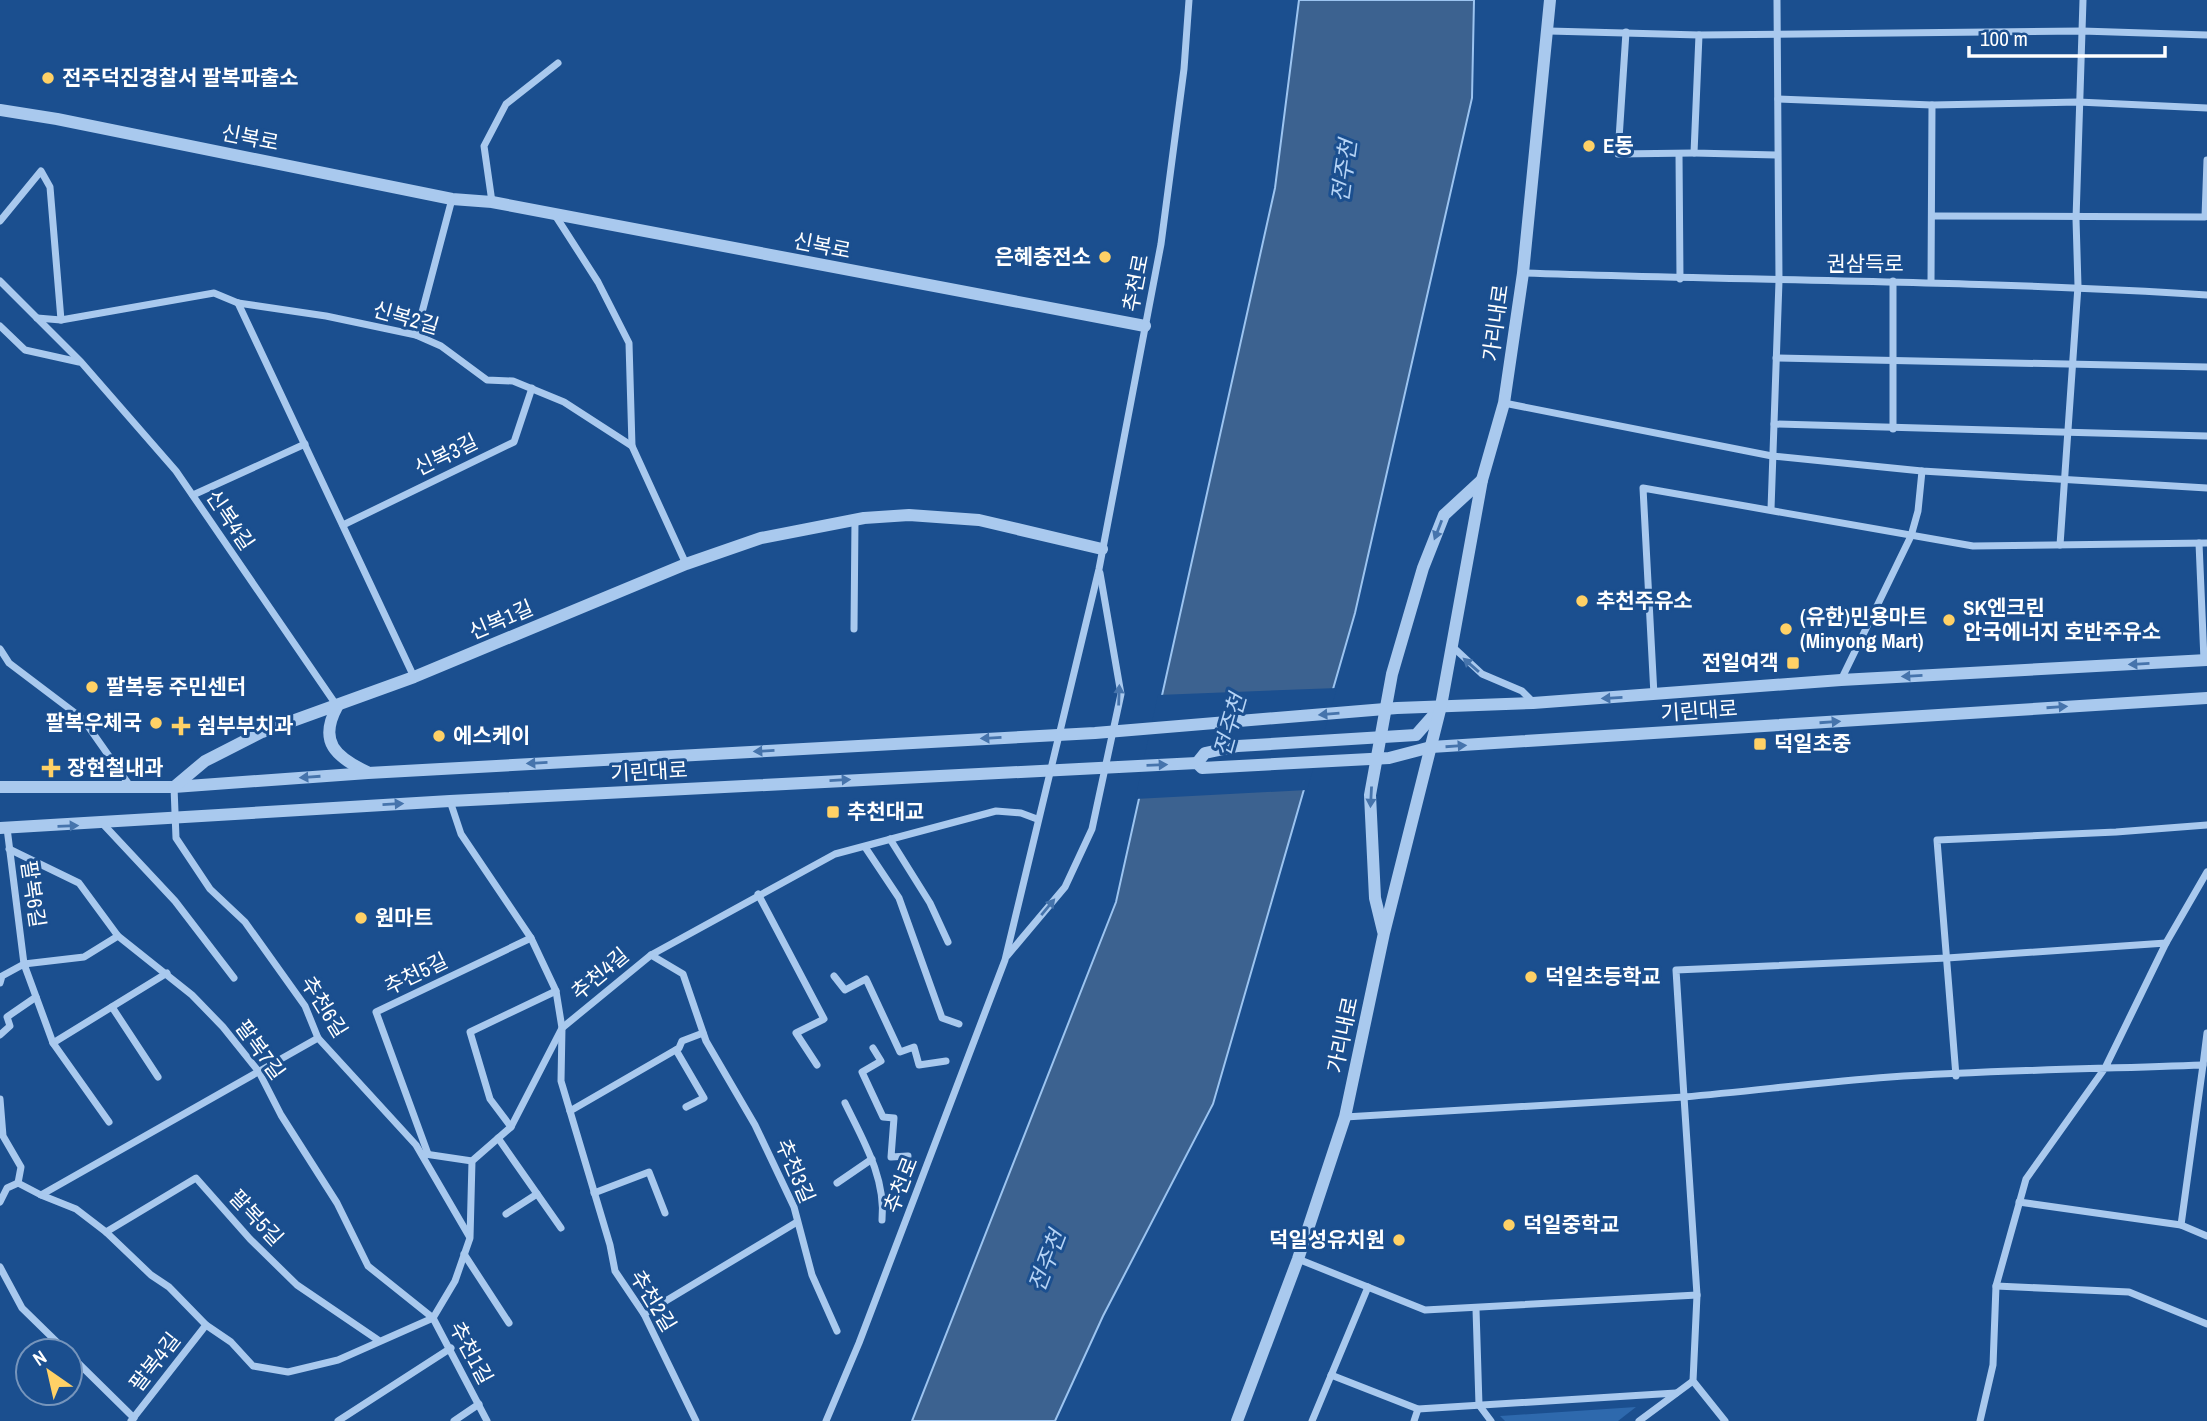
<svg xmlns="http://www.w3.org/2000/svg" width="2207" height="1421" font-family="'Archivo Narrow','Noto Sans KR',sans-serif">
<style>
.green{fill:#2e69ad}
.water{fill:#3c6290;stroke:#9cc4f0;stroke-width:2}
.pier{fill:#1b4f8f}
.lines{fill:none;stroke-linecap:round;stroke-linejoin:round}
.minor{stroke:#a9c9ee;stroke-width:7}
.tertiary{stroke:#a9c9ee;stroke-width:12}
.oneway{fill:#4674ac}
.poi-dot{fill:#ffd166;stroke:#1b4f8f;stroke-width:2.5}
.labels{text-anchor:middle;stroke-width:6;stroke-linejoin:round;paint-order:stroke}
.poi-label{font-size:21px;font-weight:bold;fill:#fff;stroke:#1b4f8f;text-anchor:start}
.street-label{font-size:21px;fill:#fff;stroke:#1b4f8f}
.water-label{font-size:23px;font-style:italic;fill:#b5d3f5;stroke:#1b4f8f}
</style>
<rect width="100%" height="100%" fill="#1b4f8f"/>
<!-- green -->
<polygon class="green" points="1636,1407 1618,1421 1505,1421 1500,1416"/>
<!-- water -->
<polygon class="water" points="1299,0 1474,0 1472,98 1355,613 1213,1104 1103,1316 1055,1421 912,1421 1116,902 1275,188"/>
<!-- pier -->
<polygon class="pier" points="1337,688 1307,790 1135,799 1158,695"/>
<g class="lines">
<!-- minor -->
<g class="minor">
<polyline points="1777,0 1779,281 1774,424 2207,436"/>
<polyline points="1549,31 1699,35 2082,31 2207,35"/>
<polyline points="1626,32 1618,154 1694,153"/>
<polyline points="1699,35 1694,153 1776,155"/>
<polyline points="1778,99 1932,105 2078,102 2207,108"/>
<polyline points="1679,154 1680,279"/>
<polyline points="492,202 484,146 506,104 558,63"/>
<polyline points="555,215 598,282 629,343 632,446"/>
<polyline points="1932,216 2205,217 2207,160"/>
<polyline points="0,221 41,171 50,187 61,320"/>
<path d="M1523,273C1751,281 1979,280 2207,295"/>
<polyline points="0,281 81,362 176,471 337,706"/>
<polyline points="1931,282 1932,105"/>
<polyline points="238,303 414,677"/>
<polyline points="37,318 61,320 214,293 238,303 326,316 416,335 441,346 487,380 513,381 564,402 632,446 686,564"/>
<polyline points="0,326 25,350 79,362"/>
<polyline points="416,335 452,199"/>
<polyline points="1776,358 2207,367"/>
<polyline points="1504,403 1772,456 1922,471 2207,488"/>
<polyline points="1893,429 1893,281"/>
<polyline points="193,495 305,444"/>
<polyline points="1771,509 1774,424"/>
<polyline points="343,525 514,442 532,388"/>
<polyline points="2199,543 2204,660"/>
<polyline points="2060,545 2078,286 2076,219 2083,0"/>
<polyline points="854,629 855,520"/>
<polyline points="1454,648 1482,674 1522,691 1533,702"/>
<polyline points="0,649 9,663 83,719 130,786"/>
<polyline points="1841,680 1911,536 1918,511 1922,471"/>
<polyline points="1654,695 1643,488 1973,546 2207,543"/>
<polyline points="174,787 176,838 210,889 245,922 305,1006 318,1038 416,1145 469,1236"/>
<polyline points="450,801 461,834 531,938 556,991 562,1028 561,1081 610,1245 615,1271 644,1314 696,1421"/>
<polyline points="103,824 175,901 234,978"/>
<polyline points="7,828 24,964 53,1043 109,1122"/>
<polyline points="890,839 930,903 948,942"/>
<polyline points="865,847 899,898 942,1018 959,1024"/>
<polyline points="9,849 79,883 118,936 192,995 223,1027 259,1072 281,1115 337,1203 368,1266 433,1318 487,1421"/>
<polyline points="758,894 824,1019 796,1033 817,1065"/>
<polyline points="2166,943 2207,872"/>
<polyline points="651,955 683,974 706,1041 755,1125 794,1207 812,1275 837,1331"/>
<polyline points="1007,956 1065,887 1092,829 1121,694 1100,573"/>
<polyline points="834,976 845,990 866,979 900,1052 914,1047 919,1065 946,1061"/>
<polyline points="0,983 2,976 24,964 84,957 118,936"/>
<polyline points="112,1007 158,1077"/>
<polyline points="0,1035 10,1026 7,1017 36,997"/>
<polyline points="53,1043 167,973"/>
<polyline points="873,1048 881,1061 862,1072 883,1117 894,1118 891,1157 908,1156"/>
<polyline points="676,1050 704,1098 686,1107"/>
<polyline points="2203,1065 2207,1033"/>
<polyline points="1956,1076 1937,840 2116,832 2207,825"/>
<polyline points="0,1099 3,1136 21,1167 18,1183"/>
<path d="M845,1103C863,1140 886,1178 882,1220"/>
<polyline points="570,1111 679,1048 682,1041 703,1033"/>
<polyline points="1345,1117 1684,1097 1697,1295 1693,1381 1725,1421"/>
<polyline points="511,1127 490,1099 470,1032 556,991"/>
<polyline points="498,1138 561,1228"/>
<polyline points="425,1154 472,1161"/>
<polyline points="428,1154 376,1012 531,938"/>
<polyline points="837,1183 872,1159"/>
<polyline points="594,1193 649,1172 665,1213"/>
<polyline points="41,1195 76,1209 106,1232 151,1275 169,1287 206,1325 231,1342 253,1366 288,1372 338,1360 433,1318"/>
<polyline points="0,1202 7,1188 18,1183 41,1195 318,1038"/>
<polyline points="2019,1202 2181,1225 2207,1236"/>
<polyline points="506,1214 537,1194"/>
<polyline points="106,1232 196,1178 250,1239 297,1285 378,1340"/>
<polyline points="464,1254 509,1323"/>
<polyline points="1298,1259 1425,1310 1697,1295"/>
<polyline points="0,1267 22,1308 66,1351"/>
<polyline points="1996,1286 2129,1292 2207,1324"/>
<polyline points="1476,1309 1479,1405 1491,1421"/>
<polyline points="644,1314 797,1222"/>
<polyline points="433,1318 455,1281 470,1238 472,1161 511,1127 562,1028 651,955 835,854 996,811 1021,813 1037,819"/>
<polyline points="70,1355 134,1418"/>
<polyline points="1331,1375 1418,1409 1676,1393"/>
<polyline points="131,1421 206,1325"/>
<polyline points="338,1421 451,1348"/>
<polyline points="454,1421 479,1404"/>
<polyline points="826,1421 859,1343 1005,960 1099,569 1161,244 1184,69 1189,0"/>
<polyline points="1312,1421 1368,1287"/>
<polyline points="1414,1421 1418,1409"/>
<polyline points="1639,1421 1693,1381"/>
<path d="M1980,1421L1993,1365L1996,1286L2026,1179L2105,1068L2166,943L1947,958L1676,970L1684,1097C1753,1091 1821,1082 1890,1077C1994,1070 2099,1069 2203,1065L2181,1225"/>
</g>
<!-- tertiary -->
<g class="tertiary">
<polyline points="0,110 57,119 452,199 492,202 1145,326"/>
<path d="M337,707C318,742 336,757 367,772"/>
<polyline points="1197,763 1205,753 1238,746 1416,735 1439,709"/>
<polyline points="0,787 174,787 368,773 1095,733 1397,708 1533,703 1841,680 2207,660"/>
<polyline points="174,787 205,761 262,732 414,677 686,564 761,538 864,518 909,515 979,520 1102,549"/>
<polyline points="0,828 450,801 1197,763 1202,768 1389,758 1431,747 2207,698"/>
<polyline points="1383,931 1375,898 1370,795 1392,674 1423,568 1444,515 1482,480"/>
<polyline points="1237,1421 1298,1259 1345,1117 1384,933 1441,706 1482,480 1504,403 1523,273 1550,0"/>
</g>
</g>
<!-- one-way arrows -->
<defs><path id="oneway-solid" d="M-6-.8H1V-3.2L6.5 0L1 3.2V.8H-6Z" transform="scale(1.75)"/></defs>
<g class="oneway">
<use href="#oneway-solid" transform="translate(1438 530) rotate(111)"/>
<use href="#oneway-solid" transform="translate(2139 664) rotate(177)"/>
<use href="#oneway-solid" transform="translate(1471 665) rotate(-139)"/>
<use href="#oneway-solid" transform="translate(1912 676) rotate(177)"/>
<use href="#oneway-solid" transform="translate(1119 695) rotate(-88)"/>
<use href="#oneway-solid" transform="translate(1612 698) rotate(177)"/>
<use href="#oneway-solid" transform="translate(2057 707) rotate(-4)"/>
<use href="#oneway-solid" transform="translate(1329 714) rotate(175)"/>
<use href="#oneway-solid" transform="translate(1830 722) rotate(-4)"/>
<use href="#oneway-solid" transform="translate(991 738) rotate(177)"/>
<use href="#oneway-solid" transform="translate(1456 746) rotate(-4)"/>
<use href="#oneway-solid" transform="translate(764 751) rotate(177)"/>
<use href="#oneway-solid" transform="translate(537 763) rotate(177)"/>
<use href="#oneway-solid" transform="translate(1157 765) rotate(-2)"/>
<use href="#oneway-solid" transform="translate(310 777) rotate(176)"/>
<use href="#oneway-solid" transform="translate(840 780) rotate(-3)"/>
<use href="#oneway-solid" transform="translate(1371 797) rotate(93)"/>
<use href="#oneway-solid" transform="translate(393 804) rotate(-3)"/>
<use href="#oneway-solid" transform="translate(68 826) rotate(-2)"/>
<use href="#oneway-solid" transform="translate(1048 907) rotate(-50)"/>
</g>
<!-- markers -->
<g class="poi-dot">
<circle cx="48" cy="78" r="7"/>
<circle cx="1589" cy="146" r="7"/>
<circle cx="1105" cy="257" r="7"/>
<circle cx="1582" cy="601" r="7"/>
<circle cx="1949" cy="620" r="7"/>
<circle cx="1786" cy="629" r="7"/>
<rect x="1786" y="656" width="14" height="14" rx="3.5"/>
<circle cx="92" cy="687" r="7"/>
<circle cx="156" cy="723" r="7"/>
<path d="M177.5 715.5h7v7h7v7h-7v7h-7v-7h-7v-7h7z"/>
<circle cx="439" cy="736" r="7"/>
<rect x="1753" y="737" width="14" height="14" rx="3.5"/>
<path d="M47.5 757.5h7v7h7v7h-7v7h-7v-7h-7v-7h7z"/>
<rect x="826" y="805" width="14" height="14" rx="3.5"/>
<circle cx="361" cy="918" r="7"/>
<circle cx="1531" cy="977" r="7"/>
<circle cx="1509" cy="1225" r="7"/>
<circle cx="1399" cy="1240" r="7"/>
</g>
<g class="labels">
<!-- poi labels -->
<g class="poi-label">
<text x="62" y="85">전주덕진경찰서 팔복파출소</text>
<text x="1603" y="153">E동</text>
<text x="1091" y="264" text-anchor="end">은혜충전소</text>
<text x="1596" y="608">추천주유소</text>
<text x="1963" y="615">SK엔크린<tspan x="1963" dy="24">안국에너지 호반주유소</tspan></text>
<text x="1800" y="624">(유한)민용마트<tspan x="1800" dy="24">(Minyong Mart)</tspan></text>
<text x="1779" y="670" text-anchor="end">전일여객</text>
<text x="106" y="694">팔복동 주민센터</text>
<text x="142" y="730" text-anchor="end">팔복우체국</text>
<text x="197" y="733">쉼부부치과</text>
<text x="453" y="743">에스케이</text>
<text x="1774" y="751">덕일초중</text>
<text x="67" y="775">장현철내과</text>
<text x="847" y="819">추천대교</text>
<text x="375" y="925">원마트</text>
<text x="1545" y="984">덕일초등학교</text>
<text x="1523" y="1232">덕일중학교</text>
<text x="1385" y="1247" text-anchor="end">덕일성유치원</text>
</g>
<!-- street labels -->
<g class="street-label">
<text transform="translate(250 138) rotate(11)" y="7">신복로</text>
<text transform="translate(822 246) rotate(11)" y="7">신복로</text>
<text x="1865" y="271">권삼득로</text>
<text transform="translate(1136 283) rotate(-79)" y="7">추천로</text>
<text transform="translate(406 318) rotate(16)" y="7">신복2길</text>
<text transform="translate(1496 323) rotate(-82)" y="7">가리내로</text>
<text transform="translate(446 455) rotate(-26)" y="7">신복3길</text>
<text transform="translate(230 520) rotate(56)" y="7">신복4길</text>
<text transform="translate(501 620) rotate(-23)" y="7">신복1길</text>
<text transform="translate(1699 711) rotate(-4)" y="7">기린대로</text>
<text transform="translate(649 772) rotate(-3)" y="7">기린대로</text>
<text transform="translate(33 894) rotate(82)" y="7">팔복6길</text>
<text transform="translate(416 974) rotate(-26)" y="7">추천5길</text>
<text transform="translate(600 974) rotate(-40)" y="7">추천4길</text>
<text transform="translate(324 1007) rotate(58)" y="7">추천6길</text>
<text transform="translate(1343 1035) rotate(-78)" y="7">가리내로</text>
<text transform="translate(260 1050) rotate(54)" y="7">팔복7길</text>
<text transform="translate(795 1171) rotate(67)" y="7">추천3길</text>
<text transform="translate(901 1185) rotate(-69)" y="7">추천로</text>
<text transform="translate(256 1218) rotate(47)" y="7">팔복5길</text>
<text transform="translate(653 1301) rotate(59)" y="7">추천2길</text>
<text transform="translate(471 1353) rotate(62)" y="7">추천1길</text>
<text transform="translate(155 1362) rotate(-52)" y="7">팔복4길</text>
</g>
<!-- water labels -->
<g class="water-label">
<text transform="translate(1344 171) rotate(-82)" y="8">전주천</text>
<text transform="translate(1230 725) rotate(-74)" y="8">전주천</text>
<text transform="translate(1047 1261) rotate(-69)" y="8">전주천</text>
</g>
</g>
<!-- north arrow -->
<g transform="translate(49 1372) rotate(326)"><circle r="33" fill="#1b4f8f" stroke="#7695bc" stroke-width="2"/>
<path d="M0-5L12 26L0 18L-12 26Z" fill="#ffd166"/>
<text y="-10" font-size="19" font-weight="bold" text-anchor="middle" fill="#ffffff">N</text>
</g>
<!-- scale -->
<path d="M1969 46v10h196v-10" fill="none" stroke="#ffffff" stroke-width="3.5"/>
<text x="1980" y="46" font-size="21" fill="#ffffff" stroke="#1b4f8f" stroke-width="5" paint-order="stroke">100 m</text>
</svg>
